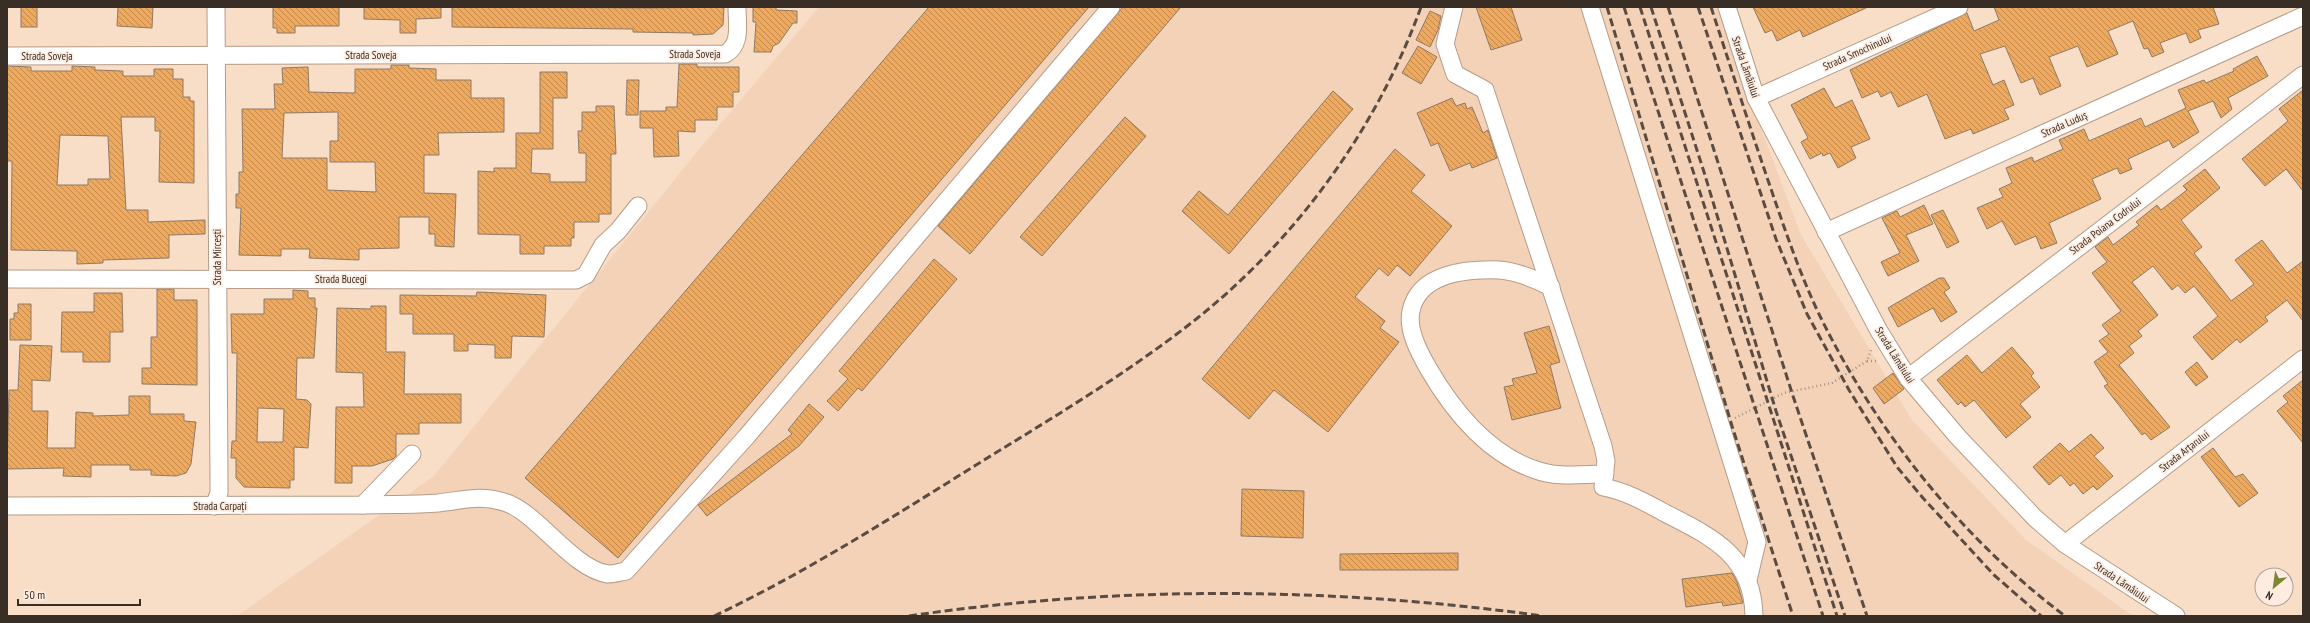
<svg xmlns="http://www.w3.org/2000/svg" width="2310" height="623" font-family="'PT Sans Narrow',sans-serif">
<style>
.built{fill:#f3d2b7}
.building{fill:url(#building-back-hatch);stroke:#907a64;fill-rule:evenodd}
.lines{fill:none;stroke-linecap:round;stroke-linejoin:round}
.minor-casing{stroke:#b69c88;stroke-width:19}
.path{stroke:#a79383;stroke-width:2.5;stroke-dasharray:1 3;stroke-linecap:butt}
.minor{stroke:#fff;stroke-width:17}
.rail{stroke:#5a4c42;stroke-width:3;stroke-dasharray:8 4;stroke-linecap:butt}
.labels{text-anchor:middle;stroke-width:3.5;stroke-linejoin:round;paint-order:stroke}
.street-label{font-size:11px;fill:#392e26;stroke:#fdecdf}
</style>
<defs>
<pattern id="building-back-hatch" width="6" height="6" patternUnits="userSpaceOnUse"><rect width="6" height="6" fill="#eea95e"/><path d="M-1 5l2 2M0 0l6 6M5-1l2 2" fill="none" stroke="#c28a4d"/></pattern>
</defs>
<rect width="100%" height="100%" fill="#f8ddc7"/>
<!-- built -->
<polygon class="built" points="819,7 1722,7 1750,99 1801,235 1912,420 2026,540 2133,616 237,616 434,476 697,152"/>
<!-- building -->
<g class="building">
<rect x="21" y="7" width="16" height="20"/>
<polygon points="118,7 153,7 152,28 117,26"/>
<polygon points="273,7 339,7 339,26 295,26 295,33 277,33 277,28 273,28"/>
<polygon points="364,7 441,7 441,18 416,19 416,33 400,33 400,20 364,19"/>
<polygon points="452,7 651,8 724,7 723,25 713,34 693,35 693,33 633,32 633,29 452,27"/>
<polygon points="753,7 776,7 776,10 797,11 797,23 793,23 779,43 773,46 771,52 754,52 756,22 753,22"/>
<polygon points="929,7 1089,7 618,558 525,478"/>
<polygon points="1123,7 1181,7 970,254 938,226"/>
<polygon points="1476,7 1511,7 1522,40 1491,50"/>
<polygon points="1753,7 1868,7 1803,37 1800,30 1777,41 1772,30 1765,33"/>
<polygon points="1994,7 2213,7 2219,24 2198,30 2201,38 2190,43 2186,33 2160,43 2164,52 2152,57 2148,48 2144,49 2133,21 2108,31 2118,54 2087,67 2078,46 2049,57 2061,86 2040,95 2033,78 2021,83 2005,46 1980,54 1993,85 2004,80 2014,105 2004,109 2009,119 1973,134 1971,129 1945,139 1927,94 1898,107 1891,92 1881,97 1878,91 1862,98 1850,70 1967,13 1974,31 1999,20"/>
<polygon points="1430,11 1441,16 1438,30 1430,47 1416,40"/>
<polygon points="1418,46 1437,57 1421,84 1402,73"/>
<polygon points="2257,56 2268,76 2228,98 2232,109 2221,118 2213,101 2188,111 2199,132 2173,148 2169,140 2128,159 2132,169 2120,174 2117,168 2092,179 2101,199 2049,223 2057,243 2041,249 2036,236 2015,245 2002,221 1987,229 1977,208 2003,197 1999,189 2012,183 2006,168 2032,157 2034,162 2063,149 2059,140 2084,129 2089,141 2141,118 2145,127 2186,108 2178,90 2204,80 2206,83 2234,71 2233,69"/>
<polygon points="679,64 697,64 697,67 739,67 739,92 733,92 733,107 717,107 717,120 695,120 695,132 678,131 679,156 654,157 653,128 640,128 640,111 666,111 666,107 677,107"/>
<path d="M391,65H409V68L436,69V80H471V98H504V132L438,133L439,155H424V193L456,194L454,247L435,246V234H429V217H399V248L359,249V260L309,258L310,249H281V256L239,255L241,208H236V194H239V172H243L242,109H275L274,84H283L282,68L308,67L309,92L355,93V69H391ZM338,112V141H330V162H375L376,192L327,190V158H282L284,113Z"/>
<path d="M7,66L31,67V71H72V66L95,67V70L123,71V76H154V69H173V79H183V97H190V101H194V183L159,182L160,131H155V117H121L126,210H148V222L205,220V234L169,235V258L103,260V263L77,264V251L11,250L12,161H7ZM60,135L108,136L110,179H88V185H57Z"/>
<polygon points="540,72 567,72 567,98 553,98 553,149 532,149 531,173 550,174 550,182 586,182 586,153 579,153 578,131 582,131 582,112 596,112 596,106 614,106 616,154 611,154 611,214 599,214 599,222 574,222 574,238 571,238 571,246 544,246 544,254 520,254 520,235 478,234 478,171 494,172 494,168 516,168 516,133 540,133"/>
<polygon points="627,80 639,80 638,115 626,115"/>
<polygon points="1824,88 1835,108 1852,100 1870,139 1851,147 1856,158 1838,168 1830,153 1823,156 1822,153 1810,159 1801,142 1808,138 1791,105"/>
<polygon points="2303,90 2303,191 2286,169 2265,186 2242,159 2288,121 2279,109"/>
<polygon points="1333,91 1353,109 1229,254 1182,211 1199,191 1228,215"/>
<polygon points="1452,98 1456,106 1465,103 1467,109 1472,107 1483,133 1488,130 1497,158 1472,168 1470,163 1450,171 1438,143 1431,146 1417,113"/>
<polygon points="1125,117 1146,136 1042,256 1020,237"/>
<polygon points="1395,149 1425,175 1411,191 1452,226 1410,276 1397,265 1388,276 1379,268 1355,297 1385,321 1380,328 1399,342 1328,432 1274,390 1249,419 1202,379"/>
<polygon points="2205,169 2220,188 2181,220 2202,247 2194,253 2231,301 2254,284 2235,260 2262,240 2287,273 2303,261 2303,321 2287,300 2265,317 2268,321 2240,343 2237,339 2212,360 2193,337 2218,316 2194,286 2185,293 2178,285 2172,290 2153,266 2132,282 2158,315 2138,331 2142,336 2129,346 2134,353 2119,365 2170,427 2151,440 2145,433 2142,435 2104,386 2108,384 2094,362 2108,352 2099,341 2109,334 2102,325 2121,311 2092,273 2107,262 2095,247 2108,237 2113,245 2139,225 2136,222 2157,205 2161,210 2187,190 2183,186"/>
<polygon points="1924,205 1933,224 1906,235 1919,261 1888,276 1881,262 1900,253 1882,218 1897,211 1900,217"/>
<polygon points="1943,210 1959,242 1947,248 1931,215"/>
<polygon points="934,259 957,279 862,391 858,388 838,411 827,401 848,379 839,371"/>
<polygon points="1939,278 1944,278 1950,288 1944,292 1957,312 1941,322 1933,308 1898,327 1888,308"/>
<polygon points="157,289 174,289 174,300 197,300 197,385 142,384 142,368 151,368 151,337 157,337"/>
<path d="M293,290L308,291V298H315V308H317L314,358H297L296,399L307,400L311,404L308,448L294,447V480H290V488L244,487L236,478V458H231L232,441H236L237,353H232L231,314H264V299H293ZM258,408L284,409L283,442H257Z"/>
<polygon points="477,292 546,295 544,337 512,336 511,358 495,358 495,345 468,344 468,351 454,351 454,334 413,334 413,314 400,314 400,295 476,296"/>
<polygon points="94,293 122,293 123,332 110,332 110,362 83,362 83,352 61,352 62,312 94,312"/>
<polygon points="18,304 31,304 31,340 10,340 10,319 14,319 14,313 18,313"/>
<polygon points="371,306 386,306 386,352 405,352 404,394 461,394 461,423 419,423 419,434 396,434 396,456 393,459 372,466 352,466 352,483 335,483 336,407 364,407 363,373 336,372 337,308 371,309"/>
<polygon points="1549,326 1560,362 1550,365 1561,408 1512,420 1504,387 1514,385 1512,379 1537,373 1524,333"/>
<polygon points="20,345 52,346 50,381 32,380 32,411 48,411 47,448 75,448 76,412 93,413 93,416 129,415 129,396 150,396 150,414 184,414 184,421 196,422 191,464 186,473 176,476 151,475 151,470 130,470 130,465 91,465 91,477 63,476 64,468 7,469 9,390 18,390"/>
<polygon points="2012,347 2034,373 2031,376 2040,387 2020,404 2031,417 2006,438 1974,400 1965,407 1961,402 1958,405 1937,380 1967,355 1982,373"/>
<polygon points="2197,362 2208,377 2196,386 2185,372"/>
<polygon points="1893,373 1904,389 1884,404 1873,388"/>
<polygon points="2303,380 2303,443 2277,411 2288,402 2283,396"/>
<polygon points="809,404 824,417 799,446 707,516 698,505 700,504 792,434 788,430"/>
<polygon points="2091,434 2104,448 2094,456 2113,476 2097,490 2093,486 2083,494 2074,483 2070,486 2061,475 2049,485 2033,467 2060,443 2069,452"/>
<polygon points="2213,448 2235,477 2243,474 2258,493 2239,507 2201,457"/>
<polygon points="1242,489 1304,491 1303,538 1241,536"/>
<polygon points="1458,553 1458,570 1340,570 1340,554"/>
<polygon points="1732,573 1737,582 1743,603 1723,606 1722,602 1686,607 1682,579"/>
</g>
<g class="lines">
<!-- minor casing -->
<g class="minor-casing">
<g id="minor">
<path d="M1454,7L1445,44L1455,74L1485,90L1603,446L1606,461L1603,487C1625,491 1645,502 1665,513C1712,537 1753,556 1754,616"/>
<polyline points="1590,7 1757,542 1748,580"/>
<polyline points="1727,7 1756,98 1879,331 1908,378 1958,437 2035,518 2065,544 2176,616"/>
<path d="M7,56L725,54C742,45 737,24 737,7"/>
<polyline points="1756,98 1959,7"/>
<polyline points="1826,232 2303,16"/>
<polyline points="7,279 576,280 586,275 603,245 618,231 638,206"/>
<path d="M1551,287C1535,279 1517,271 1499,270C1467,269 1419,273 1411,311C1407,330 1419,352 1428,368C1453,411 1487,454 1536,470C1557,478 1582,474 1605,474"/>
<polyline points="1908,378 2303,75"/>
<path d="M363,505C388,504 414,505 438,503C465,500 481,494 507,503C539,515 573,569 608,574C614,574 620,572 626,571L747,436L1111,7"/>
<polyline points="7,506 363,505 412,454"/>
<polyline points="214,506 219,493 219,482 216,7"/>
<polyline points="2065,544 2303,359"/>
</g>
</g>
<!-- path -->
<g class="path">
<polyline points="1867,361 1879,361"/>
<polyline points="1735,418 1784,393 1832,383 1867,361 1871,350"/>
</g>
<!-- minor -->
<use href="#minor" class="minor"/>
<!-- rail -->
<g class="rail">
<polyline points="1607,7 1732,426 1793,616"/>
<polyline points="1624,7 1823,616"/>
<polyline points="1640,7 1837,616"/>
<polyline points="1651,7 1704,172 1776,411 1845,616"/>
<polyline points="1668,7 1794,399 1867,616"/>
<polyline points="1698,7 1776,239 1807,314 1849,390 1897,467 1923,498 1994,575 2041,616"/>
<path d="M1711,7C1731,68 1750,128 1771,189C1785,230 1799,271 1817,310C1875,430 1959,536 2065,616"/>
<path d="M714,616C805,573 891,518 976,465C1052,418 1130,372 1200,316C1299,236 1378,126 1421,7"/>
<path d="M909,616C1119,585 1333,587 1543,616"/>
</g>
</g>
<g class="labels">
<!-- street labels -->
<g class="street-label">
<text transform="translate(1857 52) rotate(-24)" y="4">Strada Smochinului</text>
<text x="695" y="58">Strada Soveja</text>
<text x="371" y="59">Strada Soveja</text>
<text x="47" y="60">Strada Soveja</text>
<text transform="translate(1746 67) rotate(71)" y="4">Strada Lămâiului</text>
<text transform="translate(2064 124) rotate(-24)" y="4">Strada Luduș</text>
<text transform="translate(2105 226) rotate(-37)" y="4">Strada Poiana Codrului</text>
<text transform="translate(217 257) rotate(-90)" y="4">Strada Mircești</text>
<text x="341" y="283">Strada Bucegi</text>
<text transform="translate(1895 355) rotate(58)" y="4">Strada Lămâiului</text>
<text transform="translate(2184 451) rotate(-38)" y="4">Strada Arțarului</text>
<text x="220" y="510">Strada Carpați</text>
<text transform="translate(2122 582) rotate(34)" y="4">Strada Lămâiului</text>
</g>
</g>
<!-- border -->
<rect width="2310" height="623" fill="none" stroke="#392e26" stroke-width="16"/>
<!-- north arrow -->
<g transform="translate(2274 587) rotate(209)"><circle r="19" fill="#fdecdf" stroke="#afa095"/>
<path d="M0-3L7 15L0 10L-7 15Z" fill="#7c8733"/>
<text y="-6" font-size="11" font-weight="bold" text-anchor="middle" fill="#392e26">N</text>
</g>
<!-- scale -->
<path d="M18 599v6h122v-6" fill="none" stroke="#392e26" stroke-width="2"/>
<text x="24" y="599" font-size="12" fill="#392e26" stroke="#fdecdf" stroke-width="3" paint-order="stroke">50 m</text>
</svg>
